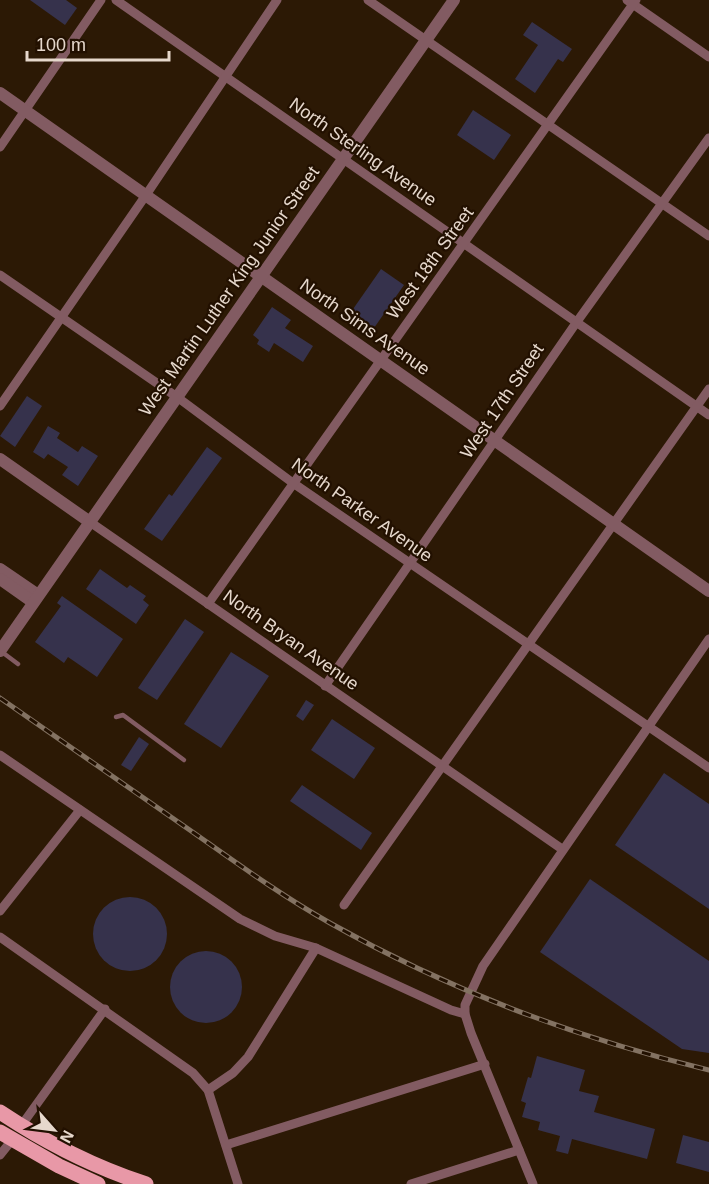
<svg xmlns="http://www.w3.org/2000/svg" width="709" height="1184" font-family="Arial,sans-serif">
<style>
.building{fill:#36324c}
.lines{fill:none;stroke-linecap:round;stroke-linejoin:round}
.service{stroke:#825b62;stroke-width:4.5}
.minor{stroke:#825b62;stroke-width:9}
.tertiary{stroke:#825b62;stroke-width:12}
.primary{stroke:#e898a7;stroke-width:15}
.rail-casing{stroke:#837262;stroke-width:5}
.rail{stroke:#221000;stroke-width:3;stroke-dasharray:9;stroke-linecap:butt}
.labels{text-anchor:middle;stroke-width:4.5;stroke-linejoin:round;paint-order:stroke}
.street-label{font-size:18px;fill:#e6d8cc;stroke:#221000}
</style>
<rect width="100%" height="100%" fill="#2c1905"/>
<!-- building -->
<g class="building">
<polygon points="30,0 66,0 77,8 65,25"/>
<polygon points="532,22 572,49 563,62 558,59 535,93 515,79 538,45 523,35"/>
<polygon points="473,110 511,135 494,160 457,135"/>
<polygon points="381,269 404,285 374,328 351,312"/>
<polygon points="272,307 291,320 285,328 313,346 303,362 274,343 269,352 257,344 259,340 253,335"/>
<polygon points="27,396 42,406 15,447 0,436"/>
<polygon points="48,426 60,433 57,438 78,452 82,446 98,456 78,486 62,475 68,467 48,454 44,459 33,452"/>
<polygon points="207,447 222,458 162,541 144,529 169,494 172,496"/>
<polygon points="100,569 127,588 130,585 146,596 143,600 149,605 136,624 86,589"/>
<polygon points="62,596 123,639 97,677 68,657 64,663 35,642 61,606 57,603"/>
<polygon points="185,619 204,632 157,700 138,688"/>
<polygon points="231,652 269,676 221,748 184,724"/>
<polygon points="306,700 314,705 303,721 296,716"/>
<polygon points="332,719 375,748 354,779 311,750"/>
<polygon points="139,737 149,744 131,771 121,765"/>
<polygon points="664,773 709,804 709,909 615,845"/>
<polygon points="302,785 372,833 361,850 290,801"/>
<polygon points="590,879 709,961 709,1053 682,1049 540,952"/>
<circle cx="130" cy="934" r="37"/>
<circle cx="206" cy="987" r="36"/>
<polygon points="537,1056 585,1070 579,1091 599,1096 594,1112 655,1129 647,1159 572,1139 568,1154 556,1151 560,1136 538,1130 540,1122 522,1117 526,1103 521,1101 528,1077 531,1078"/>
<polygon points="683,1135 709,1142 709,1172 676,1163"/>
</g>
<g class="lines">
<!-- service -->
<g class="service">
<polyline points="2,652 18,664"/>
<polyline points="116,717 123,715 184,760"/>
</g>
<!-- minor -->
<g class="minor">
<polyline points="116,0 709,415"/>
<polyline points="368,0 709,236"/>
<polyline points="627,0 709,57"/>
<polyline points="0,147 101,0"/>
<polyline points="0,275 177,397 293,483 709,768"/>
<polyline points="0,406 146,195 277,0"/>
<polyline points="90,522 562,849"/>
<polyline points="208,604 636,0"/>
<polyline points="325,686 576,323 709,138"/>
<polyline points="0,755 240,919 275,936 316,948 451,1010 465,1014"/>
<polyline points="344,905 709,389"/>
<polyline points="0,911 80,810"/>
<polyline points="0,937 193,1073 208,1090 238,1184"/>
<polyline points="208,1090 233,1073 248,1057 316,948"/>
<polyline points="21,1126 105,1009"/>
<polyline points="226,1145 485,1064"/>
<polyline points="0,1155 12,1140"/>
<polyline points="411,1184 519,1150"/>
<polyline points="533,1184 471,1033 465,1014 465,1005 483,966 709,639"/>
</g>
<!-- tertiary -->
<g class="tertiary">
<polyline points="0,93 709,591"/>
<polyline points="0,459 90,522"/>
<polyline points="0,569 38,595"/>
<polyline points="0,579 30,600"/>
<polyline points="0,651 454,0"/>
</g>
<!-- primary -->
<g class="primary">
<path d="M0,1112C45,1142 94,1167 146,1184"/>
<polyline points="0,1132 59,1166 98,1184"/>
</g>
<!-- rail casing -->
<g class="rail-casing">
<path id="rail" d="M0,698C65,743 129,788 194,833C238,864 282,896 330,923C449,990 576,1038 709,1070"/>
</g>
<!-- rail -->
<use href="#rail" class="rail"/>
</g>
<g class="labels">
<!-- street labels -->
<g class="street-label">
<text transform="translate(363 152) rotate(35)" y="6">North Sterling Avenue</text>
<text transform="translate(430 263) rotate(-54)" y="6">West 18th Street</text>
<text transform="translate(229 291) rotate(-55)" y="6">West Martin Luther King Junior Street</text>
<text transform="translate(365 327) rotate(35)" y="6">North Sims Avenue</text>
<text transform="translate(502 401) rotate(-56)" y="6">West 17th Street</text>
<text transform="translate(362 510) rotate(35)" y="6">North Parker Avenue</text>
<text transform="translate(291 640) rotate(35)" y="6">North Bryan Avenue</text>
</g>
</g>
<!-- north arrow -->
<g transform="translate(54 1130) rotate(118)" stroke="#221000" stroke-width="4.5" paint-order="stroke">
<path d="M0-4.5L10 22L0 15L-10 22Z" fill="#e6d8cc"/>
<text y="-9" font-size="16" font-weight="bold" text-anchor="middle" fill="#e6d8cc">N</text>
</g>
<!-- scale -->
<path d="M27 51v9h142v-9" fill="none" stroke="#e6d8cc" stroke-width="3"/>
<text x="36" y="51" font-size="18" fill="#e6d8cc" stroke="#221000" stroke-width="4.5" paint-order="stroke">100 m</text>
</svg>
